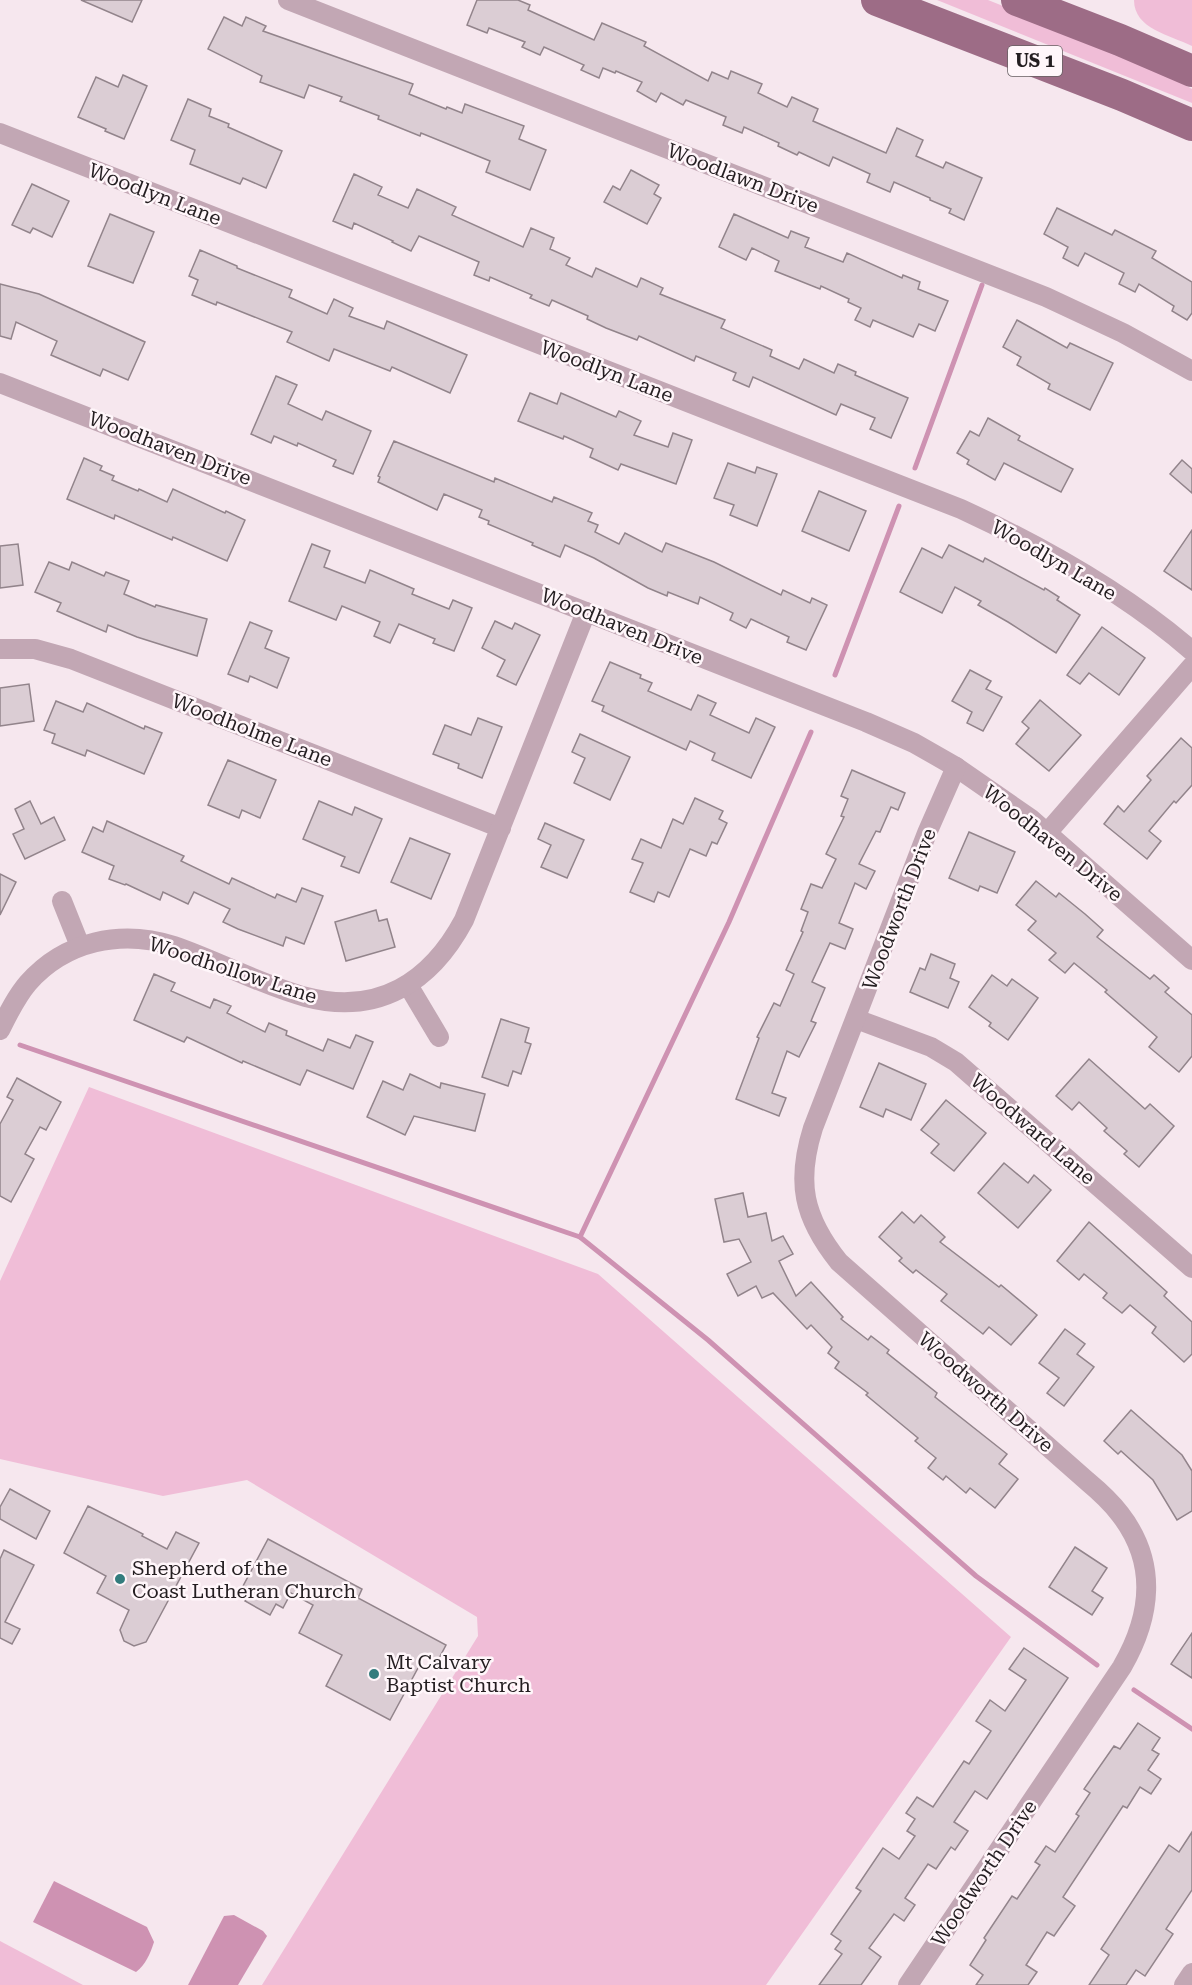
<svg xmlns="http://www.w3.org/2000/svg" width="1192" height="1985" font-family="'Roboto Serif',serif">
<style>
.green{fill:#f0bdd7}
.water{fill:#ce92b2}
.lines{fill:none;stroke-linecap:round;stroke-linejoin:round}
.stream{stroke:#ce92b2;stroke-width:5}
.building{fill:#dbcdd4;stroke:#92848b;stroke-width:1.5}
.minor{stroke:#c2a7b4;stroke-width:20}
.primary{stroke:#9d6c86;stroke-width:32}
.poi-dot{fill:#337c7d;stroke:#fff6fa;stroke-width:2}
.labels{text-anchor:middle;stroke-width:5;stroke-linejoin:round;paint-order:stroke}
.shield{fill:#fff6fa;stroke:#665f62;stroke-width:1.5}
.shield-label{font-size:18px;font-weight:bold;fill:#241e21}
.street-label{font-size:20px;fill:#241e21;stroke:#fff6fa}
.poi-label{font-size:20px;fill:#241e21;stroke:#fff6fa;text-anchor:start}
</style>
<rect width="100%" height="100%" fill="#f6e7ee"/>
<!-- green -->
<g class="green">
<polygon points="937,0 988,0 1157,68 1192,89 1192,103"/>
<path d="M1134,0H1192V46C1170,35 1134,29 1134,0Z"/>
<polygon points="89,1087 598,1274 1011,1637 766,1985 262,1985 478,1636 477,1617 247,1480 163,1496 0,1459 0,1281"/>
<polygon points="0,1941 83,1985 0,1985"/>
</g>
<!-- water -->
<g class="water">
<path d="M54,1881L147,1927L154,1942C150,1954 146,1964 136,1972L33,1922Z"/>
<polygon points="234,1915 263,1931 267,1936 238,1985 188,1985 224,1916"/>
</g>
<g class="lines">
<!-- stream -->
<g class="stream">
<polyline points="915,468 982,285"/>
<polyline points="835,675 899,506"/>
<polyline points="20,1045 580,1237 708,1340 976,1576 1097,1665"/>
<polyline points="580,1237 729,922 811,732"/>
<polyline points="1134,1690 1192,1729"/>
</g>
</g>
<!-- building -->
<g class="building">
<polygon points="81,0 142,0 132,22"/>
<polygon points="477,0 518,0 530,5 528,10 594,40 602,23 646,42 644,46 708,81 712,72 728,79 731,71 762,84 758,93 787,107 792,97 818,109 813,121 886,153 897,128 923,140 916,156 943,168 946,162 982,178 964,220 949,213 951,209 930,200 930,198 894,182 890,192 867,182 870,174 833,157 829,166 799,152 797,155 778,146 779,143 744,127 742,133 723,125 726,117 686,100 683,105 661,93 656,102 637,91 642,82 616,71 615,73 603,68 599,78 581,70 584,65 544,47 540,55 522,47 525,42 489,28 487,33 467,25"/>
<polygon points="224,17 242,26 246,17 266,26 263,31 413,84 409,94 446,109 447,107 462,113 465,104 524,126 519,139 546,150 530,190 486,172 490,161 421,133 420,136 378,119 379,116 340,101 342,97 309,85 304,98 260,82 262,76 208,49"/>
<polygon points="123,75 147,86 124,139 105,131 106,129 78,117 96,77 118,87"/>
<polygon points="188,99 211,109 209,116 229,124 228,127 282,151 266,188 243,178 240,184 190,164 195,150 171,140"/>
<polygon points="631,170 659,185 654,194 661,198 647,224 604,202 613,186 620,190"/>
<polygon points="354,174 382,187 378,195 408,208 417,189 456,207 452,215 523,247 531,228 554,238 550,249 570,258 566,265 592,277 596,268 637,287 641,278 663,288 660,294 725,320 721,328 772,350 770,356 799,369 804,359 834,373 838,364 856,372 855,375 908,398 891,438 870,429 875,418 841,404 836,415 753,377 749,387 733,380 736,373 696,356 694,361 639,336 637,340 606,328 587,319 588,316 552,300 549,306 530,298 532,295 490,277 489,281 474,275 479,262 419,236 411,251 392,242 393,241 354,223 352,229 333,221"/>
<polygon points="32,184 69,201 52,237 33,228 30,233 12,225"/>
<polygon points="1057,208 1112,235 1115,230 1156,251 1152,258 1192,282 1192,313 1187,320 1172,311 1174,306 1139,284 1135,292 1119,284 1124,273 1085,253 1078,266 1063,258 1068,247 1044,234"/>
<polygon points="110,214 154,232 133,283 88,266"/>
<polygon points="734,214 788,238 791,231 809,238 805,247 843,262 847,253 902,278 903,275 920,282 918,289 948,301 935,331 919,324 913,337 873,320 870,327 855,320 861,308 848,302 849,299 821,286 820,289 775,271 779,261 752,248 746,260 719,247"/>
<polygon points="200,250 237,266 237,268 292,290 289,297 327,314 334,299 353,308 349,316 384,329 387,321 467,355 450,393 392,367 390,371 334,349 329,361 287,342 292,332 217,302 216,305 192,295 198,280 189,276"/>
<polygon points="0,284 39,294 145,342 128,380 103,369 100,376 51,355 57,341 16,322 11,339 0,336"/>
<polygon points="1017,320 1067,348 1070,343 1113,363 1090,410 1048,389 1050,384 1017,365 1021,357 1003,347"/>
<polygon points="276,376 297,385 288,404 322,420 326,411 371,431 353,474 333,466 336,460 298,443 297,446 274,436 271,443 251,434"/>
<polygon points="530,393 557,404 561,393 616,417 619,411 641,421 634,435 668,447 673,433 692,440 676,484 621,464 618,470 590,457 593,449 564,436 563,439 518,421"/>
<polygon points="988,418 1020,436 1018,440 1073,469 1061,492 1004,463 995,480 967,464 969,460 957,453 970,431 979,436"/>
<polygon points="394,441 494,482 495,478 552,502 554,497 592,513 588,521 598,525 595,532 619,544 625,533 662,552 666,543 714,562 781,595 783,590 810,603 812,598 827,605 806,650 787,642 789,637 751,619 746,628 730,620 733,613 700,597 698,604 668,592 667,596 648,588 594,558 565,545 560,557 532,545 533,543 488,524 489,521 479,517 482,510 444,494 437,510 378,482 380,477 378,476"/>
<polygon points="84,458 102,466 100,470 114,476 112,480 138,491 139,489 167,502 173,489 225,513 226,511 245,520 227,561 173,537 172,540 115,515 114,519 67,499"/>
<polygon points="1182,460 1192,469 1192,493 1170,474"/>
<polygon points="728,463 755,473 757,467 777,474 757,526 730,515 734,505 714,498"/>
<polygon points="819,491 866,511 849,551 802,531"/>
<polygon points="1192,530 1192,590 1164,571"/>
<polygon points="18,544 23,585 0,588 0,546"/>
<polygon points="312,544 330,551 324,567 365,583 370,570 414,589 412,594 449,609 453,600 472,608 454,651 433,643 435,639 399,624 390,643 374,636 380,622 342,606 336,620 289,601"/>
<polygon points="949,545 983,562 985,558 1044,590 1045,588 1059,597 1057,600 1080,615 1056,653 1008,622 978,605 981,601 955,587 942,613 900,592 922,548 942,558"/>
<polygon points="49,562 69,570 72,562 104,576 106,572 129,581 124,594 155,607 156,605 207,619 197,656 137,637 108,625 106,632 57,611 61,603 35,592"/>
<polygon points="495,621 512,629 515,623 540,635 516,685 497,676 505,660 482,648"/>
<polygon points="250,622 272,631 265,648 289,658 277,688 250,676 248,682 228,674"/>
<polygon points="1102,627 1145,658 1119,695 1089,673 1080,684 1067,675"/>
<polygon points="610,662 641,675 640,678 652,683 648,691 691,710 698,695 716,703 710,715 749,733 756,718 775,727 751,778 712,760 715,753 690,741 686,750 602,711 604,706 592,701"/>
<polygon points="970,670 991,681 986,689 1002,697 983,731 967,723 972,712 952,701"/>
<polygon points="29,684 34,721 0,726 0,688"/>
<polygon points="1040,700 1081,735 1049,771 1016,744 1029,728 1022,722"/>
<polygon points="56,701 83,712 87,703 144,729 145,726 162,733 144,774 87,750 85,756 52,743 55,734 44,730"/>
<polygon points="478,718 502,727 482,778 458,768 459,764 433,754 445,725 471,735"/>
<polygon points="580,734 630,757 610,800 574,783 585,758 572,752"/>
<polygon points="1181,738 1192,748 1192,785 1176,803 1174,801 1149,831 1161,841 1147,859 1104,824 1118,806 1124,812 1151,780 1147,776"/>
<polygon points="228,760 276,780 260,818 242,810 239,818 208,805"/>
<polygon points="852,770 905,793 898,810 891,807 880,832 876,831 859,864 875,871 866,889 855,883 839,923 853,929 845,949 830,943 812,982 825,988 811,1021 816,1023 799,1057 787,1051 772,1093 786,1098 779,1116 736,1099 759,1038 757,1037 774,1003 780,1006 794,974 786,970 803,932 801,931 808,912 801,909 811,884 822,888 836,859 826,854 844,817 841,816 848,799 841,796"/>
<polygon points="695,798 723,811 719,819 727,823 717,844 712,842 706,856 690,849 669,897 658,892 654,902 630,892 643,863 632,859 641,839 661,848 673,819 683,824"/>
<polygon points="30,801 41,824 54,817 65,840 25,859 13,834 24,829 15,809"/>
<polygon points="319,801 352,815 355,807 382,819 359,873 341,866 345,857 303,839"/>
<polygon points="107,821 184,856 181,861 229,884 232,878 275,898 277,894 296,902 302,888 323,896 304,944 286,937 283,946 238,929 223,922 230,909 194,892 188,904 163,892 160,900 126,884 125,885 109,879 114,866 82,852 93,827 103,832"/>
<polygon points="545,823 584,840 567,878 541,867 551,845 538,839"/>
<polygon points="969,832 1015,852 997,893 980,886 978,891 949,878"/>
<polygon points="410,838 450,854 431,899 391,882"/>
<polygon points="0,874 16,882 0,915"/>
<polygon points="1036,881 1056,897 1059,893 1085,914 1103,930 1097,937 1150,979 1154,975 1169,988 1165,992 1192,1015 1192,1056 1179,1072 1149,1047 1157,1037 1105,992 1107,990 1074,963 1065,973 1049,960 1056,953 1028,930 1036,921 1016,905"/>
<polygon points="376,910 379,921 387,919 395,947 346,961 335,922"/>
<polygon points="931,954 955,964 950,978 959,982 948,1008 910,992 920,968 925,970"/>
<polygon points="154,974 175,983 171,991 210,1008 214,999 231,1006 227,1013 265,1032 269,1023 287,1031 286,1035 323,1051 328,1039 350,1048 356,1035 373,1042 353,1089 307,1070 300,1085 243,1061 242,1063 187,1037 184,1042 134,1020"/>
<polygon points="992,975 1007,986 1012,979 1038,998 1008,1040 989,1026 991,1023 969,1007"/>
<polygon points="501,1019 529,1028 525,1042 531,1044 521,1074 513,1071 508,1086 482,1077"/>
<polygon points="1089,1059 1145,1109 1150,1104 1174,1126 1139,1167 1124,1154 1127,1151 1104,1131 1107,1128 1079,1102 1072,1110 1056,1096"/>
<polygon points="879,1063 926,1084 911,1120 886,1109 883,1117 860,1107"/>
<polygon points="410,1074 440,1088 441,1083 485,1094 475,1131 414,1116 405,1135 367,1117 383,1081 403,1090"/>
<polygon points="17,1078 61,1102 46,1130 40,1127 25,1154 34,1159 11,1202 0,1196 0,1124 13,1100 7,1097"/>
<polygon points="946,1100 986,1133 954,1171 931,1153 939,1144 921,1130"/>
<polygon points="1004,1163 1028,1183 1034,1175 1051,1190 1018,1228 978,1193"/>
<polygon points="743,1193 748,1217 766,1213 772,1241 783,1236 793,1254 779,1261 796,1296 811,1282 843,1317 841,1319 868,1340 871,1336 889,1350 887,1353 937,1393 935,1397 1007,1454 999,1464 1018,1479 995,1508 970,1488 966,1493 946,1476 943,1480 928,1468 936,1458 915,1441 918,1438 866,1395 868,1393 835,1368 839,1362 828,1353 832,1347 811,1325 807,1329 773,1293 762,1298 756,1286 738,1296 727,1274 751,1262 739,1239 724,1242 715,1199"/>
<polygon points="902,1212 914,1223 921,1215 945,1237 940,1242 999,1287 1001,1285 1037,1315 1011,1345 989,1327 983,1334 941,1301 947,1294 916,1270 913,1273 899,1261 902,1258 879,1237"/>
<polygon points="1089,1222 1167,1292 1164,1296 1192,1322 1192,1354 1184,1362 1152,1333 1156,1327 1130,1305 1122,1313 1103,1298 1107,1293 1084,1274 1079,1280 1057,1261"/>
<polygon points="1065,1329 1085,1344 1077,1354 1094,1367 1064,1406 1047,1393 1059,1378 1039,1363"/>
<polygon points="1131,1410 1182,1455 1192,1471 1192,1511 1177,1520 1153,1480 1121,1451 1118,1454 1104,1441"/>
<polygon points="10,1489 50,1511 36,1539 0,1519 0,1507"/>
<polygon points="88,1506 143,1534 142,1536 167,1549 176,1532 199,1543 146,1642 134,1646 124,1641 120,1630 129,1610 97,1593 106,1576 64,1553"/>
<polygon points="268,1539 362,1589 358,1598 446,1645 437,1662 425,1655 390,1720 326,1686 342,1655 299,1633 313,1605 291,1593 283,1608 276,1604 270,1615 245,1601 250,1592 242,1588"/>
<polygon points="1075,1547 1107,1568 1092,1591 1103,1598 1092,1615 1049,1587"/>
<polygon points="4,1550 34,1565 5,1622 20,1629 12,1644 0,1638 0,1559"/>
<polygon points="1192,1633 1192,1678 1171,1664"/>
<polygon points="1024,1648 1068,1678 987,1799 975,1791 954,1822 968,1831 955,1850 951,1847 936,1869 928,1864 905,1898 915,1905 904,1921 894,1914 869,1948 881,1957 861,1985 819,1985 842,1954 835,1949 841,1941 831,1934 861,1891 856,1888 883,1848 899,1859 915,1836 907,1831 915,1819 906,1813 917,1797 933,1807 964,1761 969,1764 991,1731 976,1721 990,1700 1005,1711 1026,1680 1009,1669"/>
<polygon points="1138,1723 1160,1738 1152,1750 1159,1754 1148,1770 1161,1779 1151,1794 1140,1787 1127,1808 1123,1806 1063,1897 1075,1906 1054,1936 1047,1932 1026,1965 1037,1972 1028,1985 976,1985 983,1975 970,1965 986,1940 984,1938 1012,1896 1017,1899 1040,1865 1035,1862 1046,1846 1055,1852 1079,1816 1076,1814 1090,1793 1084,1789 1114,1746 1120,1749"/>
<polygon points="1192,1832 1192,1890 1166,1929 1173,1934 1145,1976 1136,1970 1126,1985 1089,1985 1109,1955 1101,1949 1169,1845 1179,1852"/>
</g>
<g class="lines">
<!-- minor -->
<g class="minor">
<polyline points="288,0 1046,297 1123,333 1192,371"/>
<path d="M0,133L961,509C1043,547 1124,592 1192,651"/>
<polyline points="0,383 586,612 866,722 914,743 956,767 1031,819 1192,960"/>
<polyline points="0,649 35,649 71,659 501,828"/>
<polyline points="1047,833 1192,666"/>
<polyline points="62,901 80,946"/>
<polyline points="408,985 439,1037"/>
<polyline points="856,1019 931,1047 956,1062 1192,1268"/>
<path d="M0,1030C8,1014 16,997 28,983C65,941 121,929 174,946C218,961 261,985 306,997C378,1016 431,982 464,920L586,612"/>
<path d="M908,1985L1122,1667C1151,1617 1158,1563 1120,1514C1111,1502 1099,1491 1087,1481L839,1262C803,1217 796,1182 813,1128L927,833L956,767"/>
<polyline points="1184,1985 1192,1973"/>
</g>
<!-- primary -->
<g class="primary">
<polyline points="877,0 1122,95 1192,125"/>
<polyline points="1017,0 1120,40 1192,71"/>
</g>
</g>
<!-- markers -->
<g class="poi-dot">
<circle cx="120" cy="1579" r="6"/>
<circle cx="374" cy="1674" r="6"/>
</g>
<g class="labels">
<!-- shield labels -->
<rect class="shield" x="1008" y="46" width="54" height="30" rx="4.5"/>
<g class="shield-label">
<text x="1035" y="67">US 1</text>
</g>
<!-- street labels -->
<g class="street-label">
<text transform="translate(743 178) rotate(21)" y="7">Woodlawn Drive</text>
<text transform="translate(155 194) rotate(21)" y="7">Woodlyn Lane</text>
<text transform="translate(607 371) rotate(21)" y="7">Woodlyn Lane</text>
<text transform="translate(170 448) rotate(21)" y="7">Woodhaven Drive</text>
<text transform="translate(1054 560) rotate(30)" y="7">Woodlyn Lane</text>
<text transform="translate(622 626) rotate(22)" y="7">Woodhaven Drive</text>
<text transform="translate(252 730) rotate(21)" y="7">Woodholme Lane</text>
<text transform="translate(1053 843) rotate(39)" y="7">Woodhaven Drive</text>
<text transform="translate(899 909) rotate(-69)" y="7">Woodworth Drive</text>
<text transform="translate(233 970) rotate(18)" y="7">Woodhollow Lane</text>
<text transform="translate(1033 1129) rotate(41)" y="7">Woodward Lane</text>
<text transform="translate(986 1392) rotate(41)" y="7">Woodworth Drive</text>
<text transform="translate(984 1873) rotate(-56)" y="7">Woodworth Drive</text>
</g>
<!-- poi labels -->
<g class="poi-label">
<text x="132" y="1575">Shepherd of the<tspan x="132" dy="23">Coast Lutheran Church</tspan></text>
<text x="386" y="1669">Mt Calvary<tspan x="386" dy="23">Baptist Church</tspan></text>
</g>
</g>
</svg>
